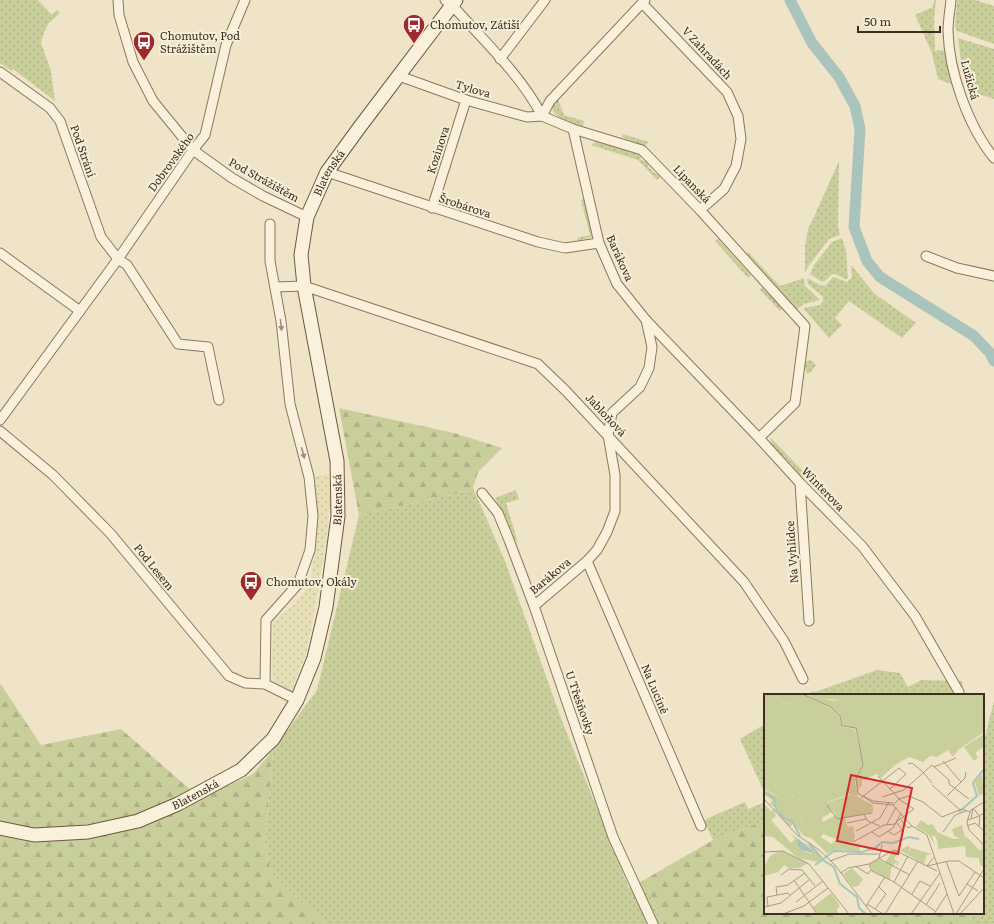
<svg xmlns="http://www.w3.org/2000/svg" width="994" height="924" font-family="Literata,serif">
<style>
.farmland{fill:url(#farmland-dots)}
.grass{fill:url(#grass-dots)}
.forest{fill:url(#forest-firs)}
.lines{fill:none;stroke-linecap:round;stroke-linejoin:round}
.canal{stroke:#a9c4bc;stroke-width:11}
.street-casing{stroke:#8d765c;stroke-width:11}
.secondary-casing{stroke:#6f573f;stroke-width:15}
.street{stroke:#faf1dc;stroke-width:9}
.secondary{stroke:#faf1dc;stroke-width:13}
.oneway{fill:#9c907e}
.labels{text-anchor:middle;stroke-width:4;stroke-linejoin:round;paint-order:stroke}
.poi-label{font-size:11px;fill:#3d2e20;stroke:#f7eed8;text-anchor:start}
.street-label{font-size:11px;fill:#3d2e20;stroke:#f7eed8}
.inset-river{fill:none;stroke:#a9c4bc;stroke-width:2}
.inset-road{fill:none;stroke:#a89b85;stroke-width:1}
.view{fill:#d62828;fill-opacity:0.15;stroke:#d62828;stroke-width:2}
.inset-edge{fill:none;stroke:#3d2e20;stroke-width:2}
</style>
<defs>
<pattern id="farmland-dots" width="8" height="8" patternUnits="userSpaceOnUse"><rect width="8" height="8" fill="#e6deb5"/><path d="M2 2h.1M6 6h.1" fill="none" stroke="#c6bf9b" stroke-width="1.8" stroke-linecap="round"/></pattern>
<pattern id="grass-dots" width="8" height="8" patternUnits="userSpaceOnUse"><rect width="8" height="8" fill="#c9cf9b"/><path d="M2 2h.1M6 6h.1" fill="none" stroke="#aeb285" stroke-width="1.8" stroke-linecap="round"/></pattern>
<pattern id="forest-firs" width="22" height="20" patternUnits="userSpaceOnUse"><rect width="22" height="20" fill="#c9cf9b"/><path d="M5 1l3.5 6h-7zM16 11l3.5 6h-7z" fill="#aeb285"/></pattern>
</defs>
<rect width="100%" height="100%" fill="#f0e4c8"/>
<!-- farmland -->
<polygon class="farmland" points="329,474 330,506 326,540 312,624 306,653 294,685 292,690 285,693 278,688 274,680 272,673 273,624 275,620 295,604 304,593 312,576 318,518 313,486 315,476"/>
<!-- grass -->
<g class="grass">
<polygon points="0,0 38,0 52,15 57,10 60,13 48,24 43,35 41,43 51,71 55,101 13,69 11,71 0,63"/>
<path d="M934,0H936L934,18L935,51L943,50C948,57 948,74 951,84L938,79L932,53L915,15L933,7Z"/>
<polygon points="957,0 975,0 994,6 994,44 957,31 955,27"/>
<polygon points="958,38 994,49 994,99 967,90 962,68"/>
<path d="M556,99H558L564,115L584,121L583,126C572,123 542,116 556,99Z"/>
<polygon points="623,134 649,142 644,146 622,137"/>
<polygon points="596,142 616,146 638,155 641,156 640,159 645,162 646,160 649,163 648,167 656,174 660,174 662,175 657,180 638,160 591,145"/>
<polygon points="839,161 838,227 840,235 829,239 810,264 805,272 805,246 808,229 813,219"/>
<polygon points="584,199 594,236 578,241 577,238 590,235 581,200"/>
<polygon points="842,238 846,251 848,278 845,279 835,274 832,274 825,281 822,282 810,274 814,265 832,242"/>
<polygon points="718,239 751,275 748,278 715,241"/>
<polygon points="748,252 780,286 804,278 805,286 820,300 804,304 796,310 745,255"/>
<polygon points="851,265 875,294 916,323 902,338 849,301 835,318 842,325 829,338 803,308 820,305 823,301 823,297 808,284 807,279 809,279 822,286 826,285 833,277 847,282 852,277"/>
<polygon points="762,287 783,308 780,311 760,290"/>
<polygon points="809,360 812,361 816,365 811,372 807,374 804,364 807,361"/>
<polygon points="770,437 806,474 803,477 800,475 796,475 793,471 793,466 779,452 774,452 771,449 772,444"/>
<polygon points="473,488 505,561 562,721 629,888 644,880 662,924 325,924 271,873 265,844 273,750 317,690 359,515 464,492"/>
<polygon points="516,490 519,499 506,503 518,543 506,529 501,511 495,498"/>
<polygon points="877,670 900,673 908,687 921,680 962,681 964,695 805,695 813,691 815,692"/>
<polygon points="994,701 994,924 972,924 968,913 983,913 983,745"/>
<polygon points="765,724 765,794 740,739"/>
<polygon points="745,802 748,809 765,802 765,821 713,840 705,823 706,819"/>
</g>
<!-- forest -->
<g class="forest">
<polygon points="339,408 454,433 502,448 478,472 473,488 464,492 359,515"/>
<polygon points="0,683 41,745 121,729 192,791 136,815 87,826 35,829 0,822"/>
<polygon points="273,750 265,844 271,873 325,924 0,924 0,834 89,837 207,795 253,774"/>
<polygon points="765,821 765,913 968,913 972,924 662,924 644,880 713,840"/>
</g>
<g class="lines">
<!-- canal -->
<polyline class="canal" points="790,0 812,43 839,77 855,106 860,129 854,227 867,261 880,277 974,336 990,353 994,361"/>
<!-- street casing -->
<g class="street-casing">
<g id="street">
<polyline points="118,0 119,15 133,62 153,101 193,150 232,178 263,196 307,217"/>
<path d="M445,0L452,5C483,40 521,75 542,116L573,129L642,150L700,210L805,326L795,403L759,438"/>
<path d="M951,0C950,10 948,21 948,31C949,72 968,126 994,158"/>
<polyline points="642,3 727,92 738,116 741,139 736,166 724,189 700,210"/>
<polyline points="500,59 545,0"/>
<polyline points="0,72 50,108 60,121 101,237 118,259 127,265 178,344 208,347 219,400"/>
<polyline points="399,76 466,100 527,117 542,116"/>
<polyline points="542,116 550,101 645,0"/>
<polyline points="573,129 599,243 617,284 646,320 759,438 800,483 862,546 915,616 959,692"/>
<polyline points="327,172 538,242 565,248 599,243"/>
<polyline points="432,208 466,100"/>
<polyline points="0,253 80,311"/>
<polyline points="926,256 957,268 994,276"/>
<polyline points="275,287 304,286 538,364 566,391 744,582 784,641 803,679"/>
<polyline points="0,420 118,259 193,150 205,135 226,45 245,0"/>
<polyline points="0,431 53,475 110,533 229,676 245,683 265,684 297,700"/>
<polyline points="800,483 809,621"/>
<polyline points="482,493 498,513 509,540 534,606 613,837 653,924"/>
<polyline points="587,561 701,826"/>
<polyline points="534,606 587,561 597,550 607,532 615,511 615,475 608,435 612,413 640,387 649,368 652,347 646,320"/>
<polyline points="265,684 266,620 298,584 310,550 313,516 309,477 290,404 281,321 270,261 270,224"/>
</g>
</g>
<!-- secondary casing -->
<g class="secondary-casing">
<g id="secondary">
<path id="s1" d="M0,828L34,835L88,832L138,821L178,804L241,770L273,739L297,700L314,658L326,607L338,516L337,461L304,286L301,255L307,217L327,172L359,128L456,0"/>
</g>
</g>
<!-- street -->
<use href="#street" class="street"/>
<!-- secondary -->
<use href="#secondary" class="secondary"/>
</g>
<!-- one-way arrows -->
<defs><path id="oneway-solid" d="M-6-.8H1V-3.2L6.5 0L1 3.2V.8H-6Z"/></defs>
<g class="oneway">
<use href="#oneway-solid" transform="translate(281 325) rotate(84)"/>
<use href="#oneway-solid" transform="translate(303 453) rotate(75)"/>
</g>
<!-- icons -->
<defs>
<g id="bus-pin" transform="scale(1.15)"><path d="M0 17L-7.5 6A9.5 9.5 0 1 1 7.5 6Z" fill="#9e2a2b" stroke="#f7eed8"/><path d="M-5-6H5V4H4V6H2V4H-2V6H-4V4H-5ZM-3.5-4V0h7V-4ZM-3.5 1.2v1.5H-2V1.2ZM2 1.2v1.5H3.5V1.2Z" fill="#fff"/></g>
</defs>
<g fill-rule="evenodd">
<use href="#bus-pin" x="414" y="25"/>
<use href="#bus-pin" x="144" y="42"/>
<use href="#bus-pin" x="251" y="582"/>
</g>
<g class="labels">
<!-- poi labels -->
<g class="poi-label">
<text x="430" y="29">Chomutov, Zátiší</text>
<text x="160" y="40">Chomutov, Pod<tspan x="160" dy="13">Strážištěm</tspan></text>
<text x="266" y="586">Chomutov, Okály</text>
</g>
<!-- street labels -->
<g class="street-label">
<text transform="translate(707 53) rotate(47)" y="4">V Zahradách</text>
<text transform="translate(970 80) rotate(75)" y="4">Lužická</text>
<text transform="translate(473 89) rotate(17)" y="4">Tylova</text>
<text transform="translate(438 150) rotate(-72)" y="4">Kozinova</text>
<text transform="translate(83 151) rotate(71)" y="4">Pod Strání</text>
<text transform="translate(171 162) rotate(-54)" y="4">Dobrovského</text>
<text dy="4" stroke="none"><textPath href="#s1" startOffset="887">Blatenská</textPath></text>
<text transform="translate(264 180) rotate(29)" y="4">Pod Strážištěm</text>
<text transform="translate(692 184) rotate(46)" y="4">Lipanská</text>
<text transform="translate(465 206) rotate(18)" y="4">Šrobárova</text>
<text transform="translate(620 258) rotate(66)" y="4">Barákova</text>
<text transform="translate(606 415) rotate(47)" y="4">Jabloňová</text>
<text transform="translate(823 489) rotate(46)" y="4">Winterova</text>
<text dy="4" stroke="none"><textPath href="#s1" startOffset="551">Blatenská</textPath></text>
<text transform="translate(792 552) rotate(-94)" y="4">Na Vyhlídce</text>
<text transform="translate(154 567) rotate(51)" y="4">Pod Lesem</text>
<text transform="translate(550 576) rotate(-40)" y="4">Barákova</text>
<text transform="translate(655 689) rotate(67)" y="4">Na Lucině</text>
<text transform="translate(580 703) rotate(71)" y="4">U Třešňovky</text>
<text dy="4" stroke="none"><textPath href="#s1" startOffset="203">Blatenská</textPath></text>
</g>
</g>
<!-- overview -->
<g transform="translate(764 694)">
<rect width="220" height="220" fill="#f0e4c8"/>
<path d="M10,0H30L29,10L17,8ZM43,0H72L76,6L51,4ZM220,40V52L211,59L214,64L210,67L200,53ZM0,80L18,100V104L0,95ZM31,100L35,103L40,131L26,108V105ZM88,100L109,111V118L75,125L62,109ZM157,126L164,131L168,130L173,137L174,149L171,142H168L171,152L165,141L152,133ZM82,129L84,133L89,132L91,142L89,148H84L95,152L96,157L70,156L64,159V154L72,145L84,144ZM144,152L146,153L144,159L147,154L168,160L163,161L160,170L137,157L129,156H136ZM128,157H135L130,165L135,168L132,174L133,167L127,175L126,186L109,177L106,170L114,165L121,169Z" fill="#c9cf9b"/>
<path d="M0,0H10L17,8L27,10L30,0H37L67,14L75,22L78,33L91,35L99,71L91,88L94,102L86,100L63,108L68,118L58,124L59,128L74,120L75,125L81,124L84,140V144L72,145L59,140L57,143L69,151L64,154V160L47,144L40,142L29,129L26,133L15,121V116L6,110L8,106L0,100V96L18,104V100L0,80ZM29,101L35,103L40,131L26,108ZM38,0L71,7L76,6L72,0H220V38L194,56L189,63L184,56L173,63L166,62L159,68L145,63L131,71L117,84L113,80L98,86V92L93,96L92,88L99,71L92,34L78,32L77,24L67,13ZM0,110L7,117L10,116L12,122L7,126L27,149L31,145L26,140L53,156L57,165L54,168L34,164L9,143L0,142ZM37,146L48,156V160L37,156L33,149ZM173,138L189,145L202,144L201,141L216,157L219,154L214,146L220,153V173L216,171L215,164L202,163L201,152L174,155ZM15,157H19L44,169L36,174H25L20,171L14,178L0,182V173L6,162Z" fill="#c9cf9b" fill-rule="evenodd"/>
<path d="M218,80L220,99L215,102L211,88ZM67,199L76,212L73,215L74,220H53L49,213Z" fill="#c9cf9b"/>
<path d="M198,131L201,143L198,145L190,142L188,135ZM88,174L99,185L94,192L89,193L79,180Z" fill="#c9cf9b"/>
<path d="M34,145L48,156L49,159L37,156L33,150Z" fill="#a9c4bc"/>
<path class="inset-river" d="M0,98L10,104L12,115L20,124L28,127L36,142M195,118L213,102L209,89L220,75M45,149L60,167L70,173L76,190L93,203L95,214L102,220M51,171L70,157L98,158L111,154L118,148L129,149L145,143L155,145"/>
<path class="inset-road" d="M38,0L67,13L76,22L78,32L92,34L99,71L92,85L94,99L109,109L129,111L148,132L163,141L190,220M179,67L197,88M144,70L148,69L159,78L168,89M170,73L192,64M114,82L136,106L150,115L132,128M168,91L196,116M99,102L109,107L129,109M183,102L201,84L202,78M118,103L140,96L168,71L185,86V90L205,105M97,104L135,74L142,80L126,95M0,105L33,141L54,155L71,171L108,220M220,108L207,116L203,128L205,136L220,151M63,111L73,125L108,119M129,111L135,105L145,102L159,108L178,123L198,115L206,118M100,121L104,127L116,132M207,125L215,122L210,115M137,126L144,134L148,132M203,126L207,125L209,115M132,128L140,138M83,129L102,125M123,130L132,113M203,132L211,129L220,137M215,132L216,121L219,120M92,137L116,124L125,108M124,137L130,141L138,136M108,138L115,143L129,134L137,119M179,138L191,121L202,117M89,148L120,131L131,130M0,158L19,157L45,170L85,220M170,163L163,172L173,177M114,164L146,181M115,164L118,151M66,167L85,160H115M182,167L195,202M105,170L108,177L130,188L171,217M91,172L104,180L107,176M77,179L84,174L105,170L130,156L163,172L185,167H195L220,184M17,181L25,175L38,176L51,192M30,186L53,220M130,188L144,162M203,190L214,197M148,200L156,187L166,192M13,201L12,193L24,191L41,179M195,202L211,178M32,208L59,187M103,210L119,220M162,211L176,189M102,212L121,183M0,213L17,209L46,185M4,213L3,203L24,199L26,201M111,215L122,200L115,193M19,220L40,212L64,194M121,220L154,167M147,220L176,179M170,220L183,200M192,220L220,175M196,220L220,194"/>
<path class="view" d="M87,81L148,94L134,160L73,147Z"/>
<rect width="220" height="220" class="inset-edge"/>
</g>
<!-- scale -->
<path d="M858 26v6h82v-6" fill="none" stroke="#3d2e20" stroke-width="2"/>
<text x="864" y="26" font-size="12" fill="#3d2e20" stroke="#f7eed8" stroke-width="3" paint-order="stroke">50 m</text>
</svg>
